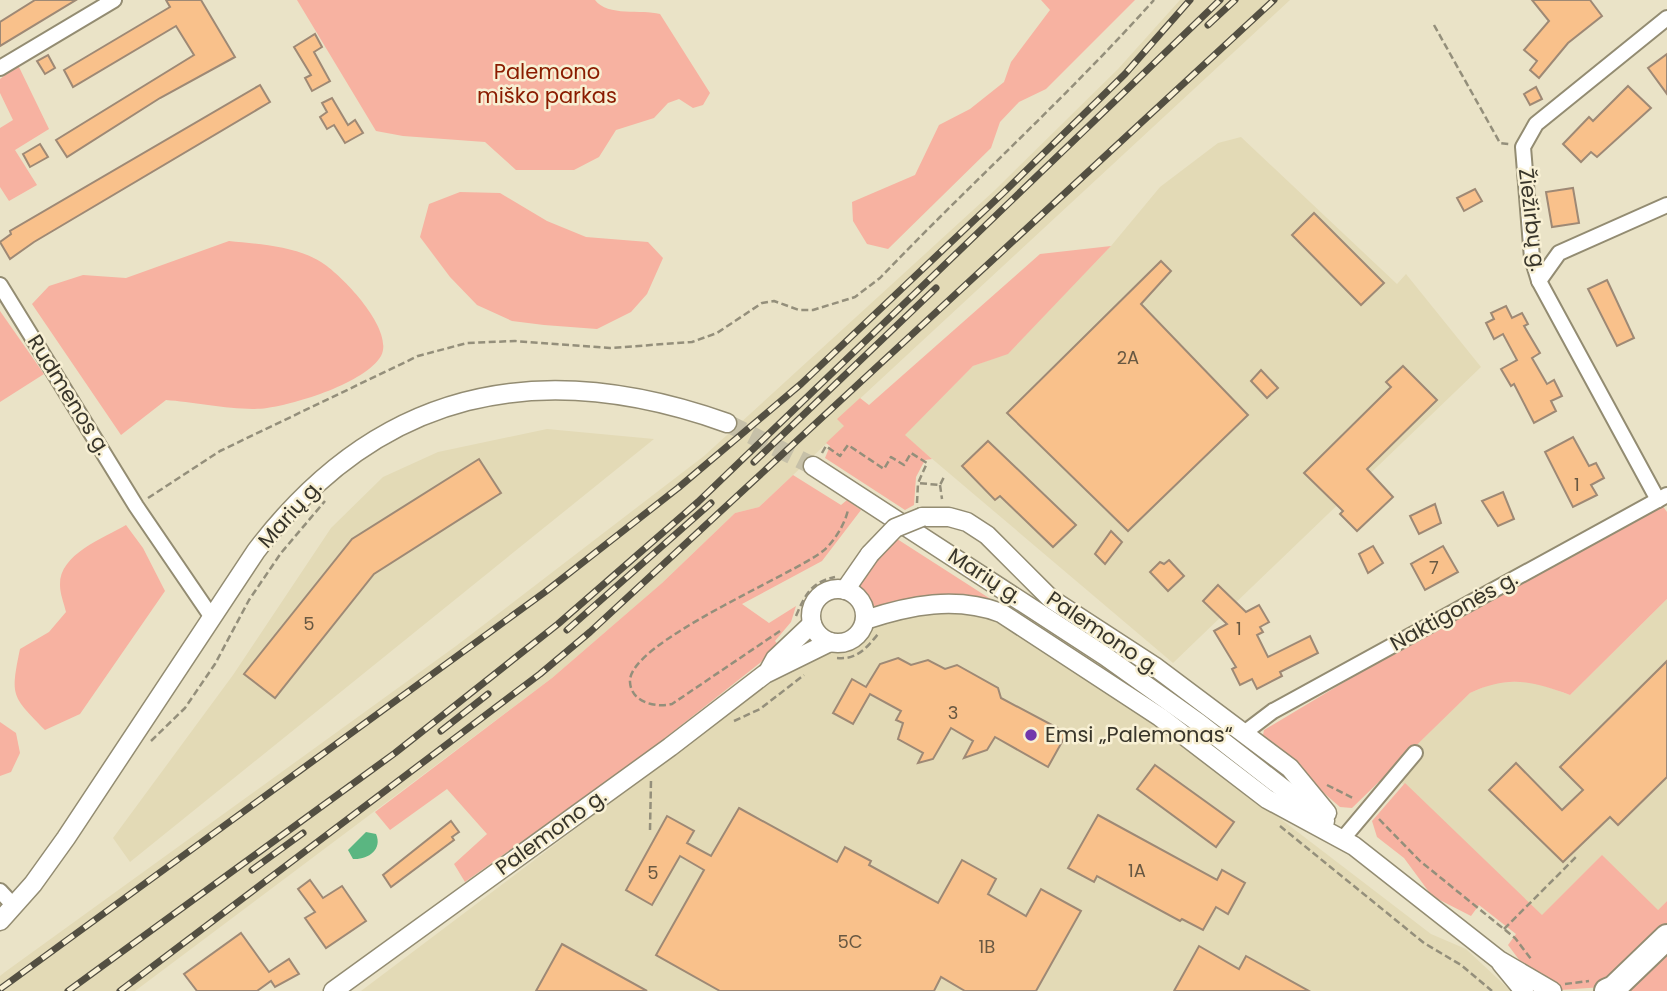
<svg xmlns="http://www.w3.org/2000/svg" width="1667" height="991" font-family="Poppins,sans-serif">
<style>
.built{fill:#e3dab6}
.green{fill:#f7b2a1}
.water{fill:#5ab681}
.building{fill:#f9c18b;stroke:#9e8975;stroke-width:2}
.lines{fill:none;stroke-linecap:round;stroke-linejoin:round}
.tertiary-tunnel{stroke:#c6c0a8;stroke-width:18;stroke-dasharray:18 9;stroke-linecap:butt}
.minor-casing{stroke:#938c72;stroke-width:18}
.tertiary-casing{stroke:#938c72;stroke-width:21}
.trunk-casing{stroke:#938c72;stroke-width:28}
.path{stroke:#948f7b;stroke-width:2.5;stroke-dasharray:7 3.5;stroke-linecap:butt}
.minor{stroke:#fff;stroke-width:14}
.tertiary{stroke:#fff;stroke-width:18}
.trunk{stroke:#fff;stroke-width:24}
.rail-casing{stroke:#534f42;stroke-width:7}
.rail{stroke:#f8f0d4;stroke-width:4.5;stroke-dasharray:13;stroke-linecap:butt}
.tertiary-bridge-casing{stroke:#938c72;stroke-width:21;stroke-linecap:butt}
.tertiary-bridge{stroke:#fff;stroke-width:18}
.poi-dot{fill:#7237ac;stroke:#f8f0d4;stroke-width:2.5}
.labels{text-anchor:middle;stroke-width:5;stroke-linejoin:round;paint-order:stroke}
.number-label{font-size:18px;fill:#685842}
.park-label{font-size:21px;fill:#8a1c00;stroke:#f8f0d4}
.street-label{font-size:21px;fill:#38352a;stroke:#f8f0d4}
.poi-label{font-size:21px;fill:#38352a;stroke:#f8f0d4;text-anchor:start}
</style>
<rect width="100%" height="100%" fill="#eae3c7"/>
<!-- built -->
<g class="built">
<polygon points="1180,0 1290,0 838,419 845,426 759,507 735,513 662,583 552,678 135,991 0,991 0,976 5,972 456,646 704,456 995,190 1118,69"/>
<polygon points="1241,137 1397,284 1406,274 1481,367 1173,663 904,435 973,366 1008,353 1111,246 1160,187 1218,143"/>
<polygon points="547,429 654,439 130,862 113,838 233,675 331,528 383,477 438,452"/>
<polygon points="1667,599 1667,901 1658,910 1542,916 1390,772 1427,733 1470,693 1493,683 1531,681 1570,695"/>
<polygon points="948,608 1000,619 1089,677 1243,790 1431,934 1466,949 1511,991 361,991 746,700 792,669 824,650 849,652 862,643 871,629 891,620"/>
</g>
<!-- green -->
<g class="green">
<path d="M297,0H595C608,17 641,9 660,14L710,93L703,105L693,108L679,99L668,103L654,118L616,130L599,157L574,170H516L485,142L403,136L376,131Z"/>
<polygon points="1041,0 1135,0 1046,89 1019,102 1000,122 991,148 888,249 867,244 853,221 852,202 915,175 939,125 970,109 1004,82 1011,62 1050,10"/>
<polygon points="18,65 49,129 15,150 37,185 9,201 0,187 0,128 13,120 0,93 0,79"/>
<polygon points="460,192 500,193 547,221 586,237 648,242 663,258 647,294 631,312 597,329 544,325 512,321 477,305 450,277 420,237 429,204"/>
<path d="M229,241C258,244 296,246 321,262C342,275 395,330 381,356C365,383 296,404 267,408C241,412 194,402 166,400L121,435L32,304L49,286L83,275L126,278Z"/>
<polygon points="1111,246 1008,354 973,366 905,435 932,459 925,460 916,477 914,505 905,510 825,458 830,446 826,443 844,426 837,419 860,398 869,405 1040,254"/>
<polygon points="0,311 44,374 0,402"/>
<polygon points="793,475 841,505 847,500 861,510 822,561 742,604 769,623 796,606 791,622 775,641 780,647 641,757 465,882 454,864 487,834 447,789 390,830 375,812 552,678 662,583 735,513 759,507"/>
<path d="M1662,505L1667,512V599L1570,695C1531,681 1509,675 1470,693L1352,808L1340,807L1262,740L1264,730L1396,651Z"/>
<path d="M126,525L143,548L165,591L80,714L45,730C12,696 10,697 20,649L49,632L66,612C64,603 60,594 60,585C59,554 104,538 126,525Z"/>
<path d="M894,537L1003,607C952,589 924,600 872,611L870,599L858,587Z"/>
<polygon points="0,722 16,733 20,753 11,772 0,776"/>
<polygon points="1405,783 1542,915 1602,855 1658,910 1667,901 1667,930 1603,987 1560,990 1547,985 1520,961 1508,945 1516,934 1479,905 1471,916 1432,896 1404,858 1377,837 1372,821"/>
<polygon points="1667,942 1667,991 1618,991"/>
</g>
<!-- water -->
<path class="water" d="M366,832L376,834C383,850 367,860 353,859L348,850Z"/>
<!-- building -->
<g class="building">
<polygon points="35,0 76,0 0,46 0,22"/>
<polygon points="166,0 201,0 235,57 160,98 67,157 56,140 194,55 176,26 73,87 64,70 170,7"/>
<polygon points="1532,0 1590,0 1602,16 1568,43 1539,78 1530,70 1537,61 1524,50 1549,21"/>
<polygon points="315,34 322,47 314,52 330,81 312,91 305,78 311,75 294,47"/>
<polygon points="1667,54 1667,94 1648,68"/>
<polygon points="48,55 55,68 45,74 37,61"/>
<polygon points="260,85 270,102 34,242 10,259 0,242 11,234 10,231"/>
<polygon points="1628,86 1651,108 1597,157 1591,152 1581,162 1563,144 1589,117 1593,121"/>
<polygon points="1536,87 1542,99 1530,105 1524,94"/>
<polygon points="332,98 348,125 355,120 363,133 345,143 334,125 327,129 320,117 327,112 322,103"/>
<polygon points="40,144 48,157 30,167 23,154"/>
<polygon points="1573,188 1579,223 1552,227 1546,192"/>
<polygon points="1475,189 1482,201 1464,211 1457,198"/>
<polygon points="1314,213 1384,283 1361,305 1292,235"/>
<polygon points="1161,261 1171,271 1141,304 1248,415 1128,531 1007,413"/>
<polygon points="1607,280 1634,338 1617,346 1588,289"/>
<polygon points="1506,306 1512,318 1522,313 1528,324 1524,326 1540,353 1532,358 1547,384 1554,380 1562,396 1551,401 1556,411 1534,423 1514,384 1511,386 1501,369 1517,360 1503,334 1494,339 1486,323 1494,319 1491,313"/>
<polygon points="1403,366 1437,400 1367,469 1393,497 1357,531 1340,514 1343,511 1304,473 1391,387 1386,382"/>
<polygon points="1261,370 1278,388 1267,398 1251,381"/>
<polygon points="1573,437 1589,466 1596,463 1604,478 1591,485 1597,495 1573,507 1545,452"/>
<polygon points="988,441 1076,525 1053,547 1000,496 995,500 962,466"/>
<polygon points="479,459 501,493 374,574 275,698 244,674 352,539"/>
<polygon points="1503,492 1514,519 1498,526 1482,501"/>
<polygon points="1435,504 1441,523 1419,534 1410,516"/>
<polygon points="1111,531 1122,542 1105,564 1095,554"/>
<polygon points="1373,546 1383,563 1368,573 1359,554"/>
<polygon points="1443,546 1458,572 1425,590 1411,564"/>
<polygon points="1169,560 1184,576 1168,591 1150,572 1160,562 1164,564"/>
<polygon points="1218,585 1246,612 1259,605 1269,622 1260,627 1263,632 1257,635 1268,657 1310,636 1318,653 1280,672 1282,676 1257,689 1252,679 1240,685 1232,669 1236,667 1214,631 1227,624 1203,601"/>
<polygon points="898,658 911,665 928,660 945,669 957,665 998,688 1001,698 1067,733 1048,767 995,737 987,750 964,758 973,741 951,728 933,759 918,763 923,753 898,739 903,723 896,720 901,711 870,694 853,724 833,713 852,679 866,687 880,664"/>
<polygon points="1667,661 1667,777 1618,825 1610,817 1563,862 1489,790 1516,763 1562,810 1583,790 1560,767"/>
<polygon points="1155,765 1234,822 1216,847 1137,789"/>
<polygon points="739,808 837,862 845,847 871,861 869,865 938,903 962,860 996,879 988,894 1026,916 1041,889 1081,911 1036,991 965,991 941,977 934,991 720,991 656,955 704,870 680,856 652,905 626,890 667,816 694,831 687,843 711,856"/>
<polygon points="1098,815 1217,880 1222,870 1245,883 1228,914 1216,907 1203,930 1182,919 1180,921 1097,876 1094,882 1068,868"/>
<polygon points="451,821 459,832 452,837 454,840 391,887 383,875"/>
<polygon points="310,880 323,898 342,886 366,921 326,948 305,918 315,912 298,889"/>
<polygon points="241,933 269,972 289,959 299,974 275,987 271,981 257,991 197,991 184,974"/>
<polygon points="562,944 647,991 536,991"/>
<polygon points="1199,946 1239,969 1246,956 1309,991 1174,991"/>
</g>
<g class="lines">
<!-- tertiary-tunnel -->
<polyline class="tertiary-tunnel" points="727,423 813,466"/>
<!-- minor casing -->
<g class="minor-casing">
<g id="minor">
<polyline points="0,68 114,0"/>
<polyline points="1539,281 1559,253 1667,205"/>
<polyline points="0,285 136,506 211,616"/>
<polyline points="1658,500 1539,281 1532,258 1523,147 1536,124 1667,18"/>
<polyline points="1244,733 1273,711 1667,495"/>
<polyline points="1346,835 1415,753"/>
<polyline points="0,891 14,906"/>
</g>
</g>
<!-- tertiary casing -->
<g class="tertiary-casing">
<g id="tertiary">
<polyline points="813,466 1105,656 1199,723 1325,821"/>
<polyline points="922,517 949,517 967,522 987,535 1051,599 1154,666 1290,768 1327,813"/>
<circle cx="838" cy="616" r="27"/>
<polyline points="845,590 870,554"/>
<path d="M865,620C910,605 956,596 1001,613L1160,717L1267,799L1354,846L1499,960L1552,991"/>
<polyline points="769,670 775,659 812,624"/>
<path d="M0,921L33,884L66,838L256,551C379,389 539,356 727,423"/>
<polyline points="1501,963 1524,991"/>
<polyline points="333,991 670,747 765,674 830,642"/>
</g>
</g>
<!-- trunk casing -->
<g class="trunk-casing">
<polyline id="trunk" points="1607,991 1614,988 1667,937"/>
</g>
<!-- path -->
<g class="path">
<polyline points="1434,25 1500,143 1509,144"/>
<polyline points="822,453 826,446 840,456 848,445 884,469 891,457 904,465 911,453 927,463 918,483 940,485 945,475"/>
<polyline points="940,485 942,499"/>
<path d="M148,498L220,451L418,356L467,343L515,341L610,348L692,342L717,333L762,303L774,301L799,310H813L855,297L880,278C970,184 1067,97 1154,0"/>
<polyline points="917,503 918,483"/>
<path d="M796,616C805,595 811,582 835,577"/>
<path d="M780,631L672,704C657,708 631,703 630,682C627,643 793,575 823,551C834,542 845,524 848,510"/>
<path d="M837,658C858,660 867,647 879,633"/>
<polyline points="734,721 760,709 804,675"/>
<polyline points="151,741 185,708 215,664 249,600 281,553 325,501"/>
<polyline points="1327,785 1355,799"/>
<polyline points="1379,819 1420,861 1515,938 1531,959"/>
<polyline points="1280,826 1424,943 1461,965 1492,991"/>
<polyline points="650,830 651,780"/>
<polyline points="1504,929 1576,857"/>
<polyline points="1565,984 1589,981"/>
</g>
<!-- minor -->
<use href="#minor" class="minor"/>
<!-- tertiary -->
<use href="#tertiary" class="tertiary"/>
<!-- trunk -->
<use href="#trunk" class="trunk"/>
<!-- rail casing -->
<g class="rail-casing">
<g id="rail">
<polyline points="1208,25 1235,0"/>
<polyline points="754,462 936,288"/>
<polyline points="567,630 711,503"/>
<polyline points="441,731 488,694"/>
<polyline points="252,870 303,833"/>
<polyline points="0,989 545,592 678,488 801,384 1003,193 1125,74 1190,0"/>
<polyline points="68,991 395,753 558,624 698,502 1220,0"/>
<polyline points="120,991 540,674 590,632 1274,0"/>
</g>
</g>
<!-- rail -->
<use href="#rail" class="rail"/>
<!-- tertiary-bridge casing -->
<g class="tertiary-bridge-casing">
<polyline id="tertiary-bridge" points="870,554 895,528 922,517"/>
</g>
<!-- tertiary-bridge -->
<use href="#tertiary-bridge" class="tertiary-bridge"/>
</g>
<!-- markers -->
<circle class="poi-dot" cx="1031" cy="735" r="7"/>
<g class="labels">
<!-- number labels -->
<g class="number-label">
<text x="1128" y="364">2A</text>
<text x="1577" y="491">1</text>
<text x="1434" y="574">7</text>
<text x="309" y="630">5</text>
<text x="1239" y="635">1</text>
<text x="953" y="719">3</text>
<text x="1137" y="877">1A</text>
<text x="653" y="879">5</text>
<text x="850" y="948">5C</text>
<text x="987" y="953">1B</text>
</g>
<!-- park labels -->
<g class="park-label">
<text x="547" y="79">Palemono<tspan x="547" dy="24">miško parkas</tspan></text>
</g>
<!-- street labels -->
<g class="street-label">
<text transform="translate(1532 220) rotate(83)" y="7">Žiežirbų g.</text>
<text transform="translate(69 395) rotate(58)" y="7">Rudmenos g.</text>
<text transform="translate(290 514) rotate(-48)" y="7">Marių g.</text>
<text transform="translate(985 576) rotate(33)" y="7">Marių g.</text>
<text transform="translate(1454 611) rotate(-29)" y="7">Naktigonės g.</text>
<text transform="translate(1103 633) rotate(34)" y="7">Palemono g.</text>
<text transform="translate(551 832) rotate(-36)" y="7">Palemono g.</text>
</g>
<!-- poi labels -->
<g class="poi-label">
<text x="1045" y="742">Emsi „Palemonas“</text>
</g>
</g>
</svg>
